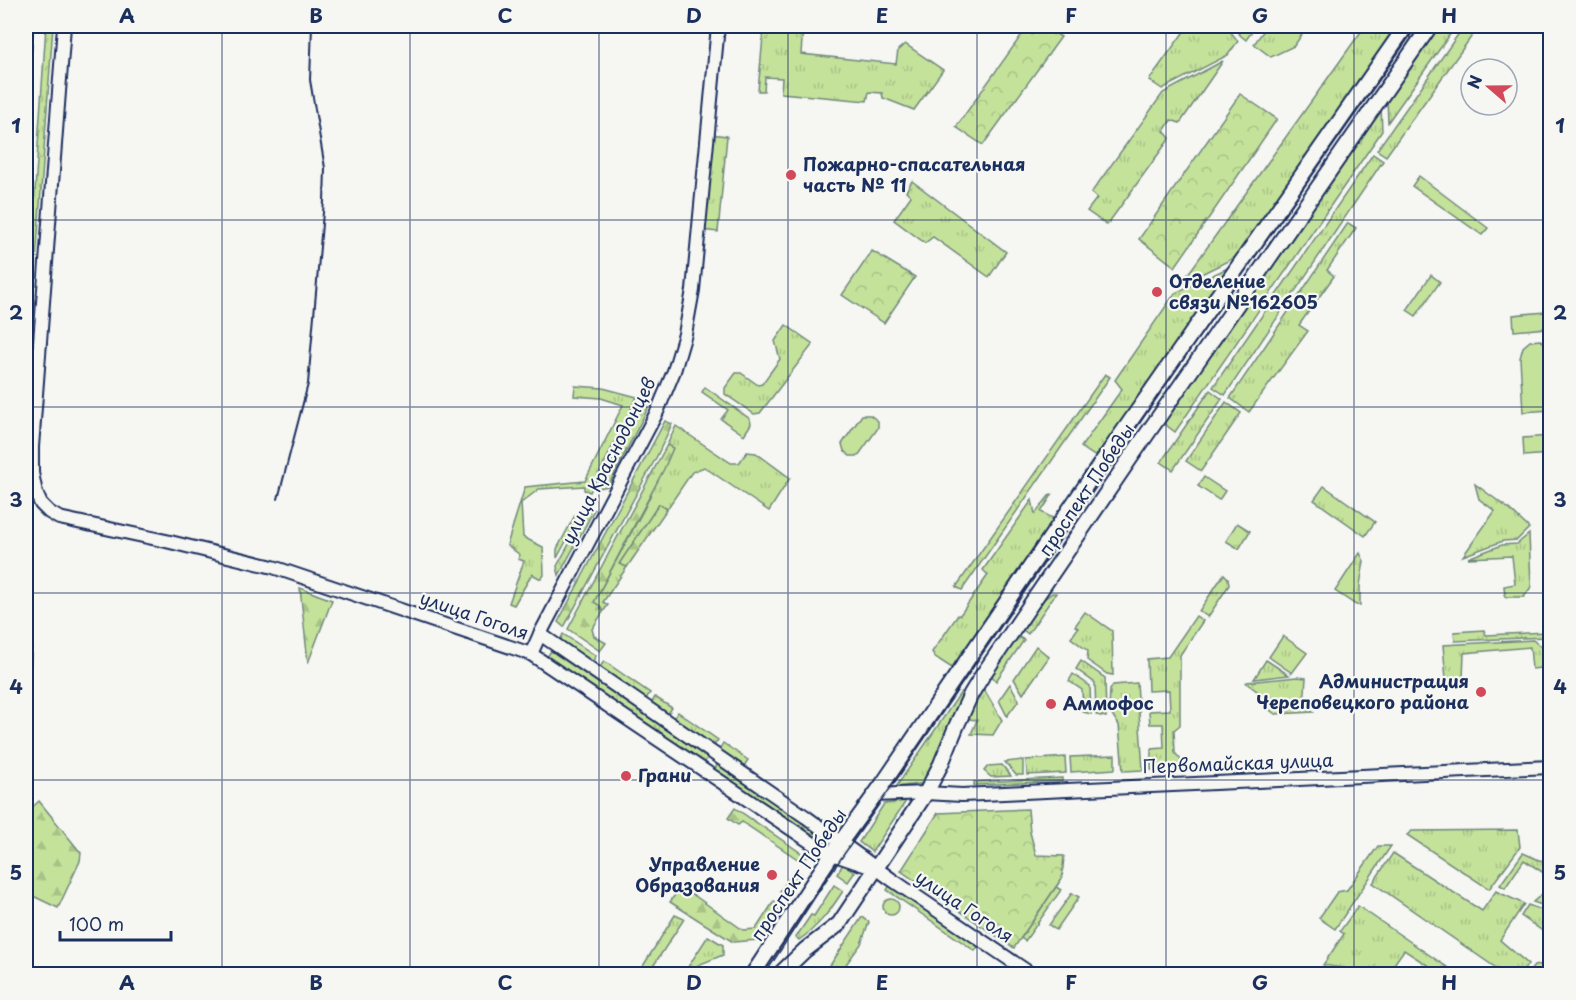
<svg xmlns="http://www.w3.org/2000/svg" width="1576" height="1000" font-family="'Playpen Sans',sans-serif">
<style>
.grass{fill:url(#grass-tufts);stroke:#70887c;stroke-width:1.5}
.forest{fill:url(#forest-firs);stroke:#70887c;stroke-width:1.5}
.park{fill:url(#park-crowns);stroke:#70887c;stroke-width:1.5}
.pitch{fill:#c4e29a;stroke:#70887c;stroke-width:1.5}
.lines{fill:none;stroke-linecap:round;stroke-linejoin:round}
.secondary-casing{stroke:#1b2f5e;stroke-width:16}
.primary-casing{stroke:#1b2f5e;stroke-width:18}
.secondary{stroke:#f6f6f2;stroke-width:12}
.primary{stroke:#f6f6f2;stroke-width:14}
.tram{stroke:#1b2f5e;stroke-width:1.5}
.rail{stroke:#1b2f5e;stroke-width:2}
.grid{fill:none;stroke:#1b2f5e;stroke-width:1.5;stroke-opacity:0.55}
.poi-dot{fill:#d1495b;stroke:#f6f6f2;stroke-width:2}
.labels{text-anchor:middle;stroke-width:4.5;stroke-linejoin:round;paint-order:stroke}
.poi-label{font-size:18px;font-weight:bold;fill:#1b2f5e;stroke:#f6f6f2;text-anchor:start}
.street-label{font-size:18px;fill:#1b2f5e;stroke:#f6f6f2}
.neatline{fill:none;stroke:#1b2f5e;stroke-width:2}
.grid-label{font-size:20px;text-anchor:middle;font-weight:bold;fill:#1b2f5e}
</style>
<defs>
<pattern id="grass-tufts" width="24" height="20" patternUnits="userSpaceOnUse" patternTransform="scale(1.5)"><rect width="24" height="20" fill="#c4e29a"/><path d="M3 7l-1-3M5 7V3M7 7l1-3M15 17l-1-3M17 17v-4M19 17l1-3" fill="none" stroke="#a8c287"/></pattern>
<pattern id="forest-firs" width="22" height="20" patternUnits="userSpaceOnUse" patternTransform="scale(1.5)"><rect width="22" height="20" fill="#c4e29a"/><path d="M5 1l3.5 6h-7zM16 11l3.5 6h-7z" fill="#a8c287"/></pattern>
<pattern id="park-crowns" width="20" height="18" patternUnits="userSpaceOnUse" patternTransform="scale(1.5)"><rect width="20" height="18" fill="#c4e29a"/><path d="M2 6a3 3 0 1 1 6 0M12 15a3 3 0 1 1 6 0" fill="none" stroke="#a8c287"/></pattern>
</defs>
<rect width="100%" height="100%" fill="#f6f6f2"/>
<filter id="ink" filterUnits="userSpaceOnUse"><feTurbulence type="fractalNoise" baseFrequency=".0167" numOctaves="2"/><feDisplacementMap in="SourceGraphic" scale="12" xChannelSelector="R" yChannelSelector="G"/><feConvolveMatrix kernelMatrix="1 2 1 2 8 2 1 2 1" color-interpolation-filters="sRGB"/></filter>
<g filter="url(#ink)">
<!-- grass -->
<g class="grass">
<polygon points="46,26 53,26 26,398 26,326"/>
<polygon points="764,26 803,26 801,54 896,64 898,50 905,44 943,70 914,110 883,98 882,93 869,92 867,101 781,93 782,78 765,77 764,91 758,91"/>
<polygon points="1188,26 1226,26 1238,41 1228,55 1162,89 1149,80"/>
<polygon points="1232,26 1246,26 1253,30 1246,40 1241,36"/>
<polygon points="1267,26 1308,26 1294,46 1271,57 1254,44"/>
<polygon points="1365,26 1401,26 1242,254 1181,284"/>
<polygon points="1438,26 1456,26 1388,122 1387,99"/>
<polygon points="1464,26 1479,26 1386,156 1377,150"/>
<polygon points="1223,61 1180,123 1171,120 1164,131 1170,138 1107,225 1087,211 1097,198 1091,193 1163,93"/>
<polygon points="1381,107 1382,131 1175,432 1162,422"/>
<polygon points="710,134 727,136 718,232 701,230"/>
<polygon points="1373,154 1383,161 1225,395 1213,387"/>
<polygon points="1419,176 1488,228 1482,235 1412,186"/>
<polygon points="912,181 1006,252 989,277 933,237 925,243 894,220 911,196 906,191"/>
<polygon points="1348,223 1356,228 1327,270 1334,276 1299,325 1308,331 1249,412 1230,398"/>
<polygon points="1236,264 1099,459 1081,447 1122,389 1115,380 1175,293"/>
<polygon points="786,325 813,344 760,413 754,414 725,394 725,388 736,373 741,373 758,385 762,384 780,359 775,341"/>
<polygon points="575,386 603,388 637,397 590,492 584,490 584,486 539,489 521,503 523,537 543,547 544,575 541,579 532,574 514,605 509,603 524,561 518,559 520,555 507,545 525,487 585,481 623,405 601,398 574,396"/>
<polygon points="705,387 750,419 751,424 744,435 721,419 728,410 702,392"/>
<polygon points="1210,390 1222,399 1173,470 1161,462"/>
<polygon points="643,399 648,408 608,486 599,488"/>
<polygon points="1226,402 1241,413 1201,471 1186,461"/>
<polygon points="676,426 731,463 739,463 747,452 756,453 790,478 769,511 704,467 692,472 667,509 659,504 620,563 627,567 603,602 608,605 603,612 600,606 594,602 645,507 672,448 667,445"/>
<polygon points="1204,477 1225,491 1219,500 1198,486"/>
<polygon points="1475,484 1509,509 1529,528 1517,540 1503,541 1463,556 1495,511 1479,499"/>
<polygon points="1324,486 1375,522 1365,536 1314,500"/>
<polygon points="1052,495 1041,512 1058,521 955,670 935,657 932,652 958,615 960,615 988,575 983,570 1032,500 1035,514 1049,496"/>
<polygon points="594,510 559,575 557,566 587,512"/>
<polygon points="1529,534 1531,587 1524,597 1505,597 1504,586 1515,584 1512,556 1468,558 1502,545 1517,544"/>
<polygon points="1360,553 1364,561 1360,585 1360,605 1356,605 1335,591"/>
<polygon points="1224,574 1228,578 1229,585 1208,617 1199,611"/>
<polygon points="1052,593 1056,593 1028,634 1022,629 1040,602"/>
<polygon points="1085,612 1112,631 1113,675 1107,674 1087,660 1088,651 1071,638 1078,628 1075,626"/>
<polygon points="1196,616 1203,621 1180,655 1180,725 1174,730 1175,753 1181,760 1181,769 1151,770 1151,749 1164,748 1163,724 1150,724 1149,711 1170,710 1169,690 1148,691 1147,659 1168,657"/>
<polygon points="1484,630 1486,635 1546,632 1546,637 1455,641 1454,632"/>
<polygon points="563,634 596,656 591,664 559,643"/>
<polygon points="1017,636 1024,640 996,681 991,675"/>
<polygon points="1283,636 1307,653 1292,673 1269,657"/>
<polygon points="1533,640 1550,655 1550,667 1532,669 1530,647 1464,653 1463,679 1446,679 1443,645"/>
<polygon points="1036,646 1049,657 1023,694 1014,679"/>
<polygon points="551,651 708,758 703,764 547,657"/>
<polygon points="1266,660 1289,675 1254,679"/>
<polygon points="604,661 650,693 645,700 599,669"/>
<polygon points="1081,661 1105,678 1106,717 1096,715 1095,683 1076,669"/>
<polygon points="1073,674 1090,686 1091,714 1083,712 1082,690 1069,681"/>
<polygon points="1297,677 1306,678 1304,706 1313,712 1275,714 1257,700 1261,694 1246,683 1247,682"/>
<polygon points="1137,683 1143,770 1123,771 1119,725 1109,710 1110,690 1113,685"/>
<polygon points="1010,684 1019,700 1007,716 999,700"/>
<polygon points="982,686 1002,720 993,735 971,734 977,720 969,719 978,694"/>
<polygon points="961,692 965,697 928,783 896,787"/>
<polygon points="655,697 672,708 667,715 651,704"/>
<polygon points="678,712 718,740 713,747 673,719"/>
<polygon points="723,743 748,760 744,766 719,750"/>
<polygon points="1115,755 1115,769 1071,772 1070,757"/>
<polygon points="1065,757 1066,773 1027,775 1026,760"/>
<polygon points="1023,760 1023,775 1016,775 1005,762"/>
<polygon points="718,764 823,835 819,842 713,771"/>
<polygon points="1002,765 1011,776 991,777 984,771 988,766"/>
<polygon points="1062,778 1062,781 974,785 974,782"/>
<polygon points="906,801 872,852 859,842 884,804"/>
<polygon points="1518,830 1520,847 1489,889 1407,835 1412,831"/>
<polygon points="1378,846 1391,846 1335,929 1319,918 1337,892 1347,890"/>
<polygon points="1393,853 1482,911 1496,891 1524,904 1500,940 1528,964 1521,974 1505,974 1373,883"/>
<polygon points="1523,853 1539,860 1550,862 1550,877 1524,860 1505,888 1500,885"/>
<polygon points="843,864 855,872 848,882 837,874"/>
<polygon points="1062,878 1056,887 1061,890 1025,941 1021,938"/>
<polygon points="1550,881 1550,908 1533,902 1543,893"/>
<polygon points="891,883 980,944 975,951 887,890"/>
<path d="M834,885L843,891C830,911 818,927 799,940L796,937L811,915L814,916Z"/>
<polygon points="1072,893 1079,897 1056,930 1049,925"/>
<circle cx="891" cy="907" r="8"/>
<polygon points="1528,905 1550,913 1550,936 1521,916"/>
<polygon points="1358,906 1457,974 1441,974 1404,950 1387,974 1378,974 1323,965 1344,934 1340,931"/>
<polygon points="675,915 684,919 648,974 638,974"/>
<polygon points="862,917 869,922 861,944 839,974 826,974 825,973"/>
<polygon points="708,936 723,945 723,955 698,965 691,974 686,970"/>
<polygon points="1550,963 1550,974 1535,974 1530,971 1534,966"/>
</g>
<!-- forest -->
<g class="forest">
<polygon points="665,421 672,424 657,456 564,627 558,622"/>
<polygon points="667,445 673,448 664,469 594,602 600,606 603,612 592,629 594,636 606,643 600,651 568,629"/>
<polygon points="659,504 667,509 627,567 619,564"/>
<polygon points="582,512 557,558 557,549 575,515"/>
<polygon points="300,588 332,600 308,663"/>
<polygon points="26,603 34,605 28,707 26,720"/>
<polygon points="39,801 81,853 80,861 58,908 33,896 26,813"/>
<polygon points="735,808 807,857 799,860 742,822 738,825 728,818"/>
<polygon points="795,870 801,874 787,895 780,891"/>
<polygon points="681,886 743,930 756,929 774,901 781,905 758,940 733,942 670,902"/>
</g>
<!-- park -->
<g class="park">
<polygon points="1028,26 1044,26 1061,37 983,145 956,127"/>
<polygon points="1240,94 1277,119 1175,267 1139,239"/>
<polygon points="872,251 915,277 884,323 842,295"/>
<polygon points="1105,374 1110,377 962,590 956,587"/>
<polygon points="1237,523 1250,531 1239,549 1226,541"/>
<polygon points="1028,809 1030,832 1036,855 1064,856 1062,878 1014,948 901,871 938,813"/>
</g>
<!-- pitch -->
<g class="pitch">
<polygon points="1431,275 1440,282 1416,316 1407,310"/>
<polygon points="1545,312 1546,328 1514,331 1513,315"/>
<polygon points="1540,340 1550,346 1550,410 1523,412 1520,358 1523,347 1530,341"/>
<polygon points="862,415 870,415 878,421 878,428 858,456 850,456 844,451 842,444"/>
<polygon points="1550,436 1550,454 1524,456 1523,438"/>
</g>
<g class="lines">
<!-- secondary casing -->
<g class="secondary-casing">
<g id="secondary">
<polyline points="64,26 32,447 32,473 36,493 41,504 49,512 59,518 166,541 273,567 531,654 818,847 832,854 876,869"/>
<polyline points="540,634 806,817 891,879 1031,974"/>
<polyline points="531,654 540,634 657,412 674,371 685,334 693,290 718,26"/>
<polyline points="874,795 926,793 962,795 1550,767"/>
</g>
</g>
<!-- primary casing -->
<g class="primary-casing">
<g id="primary">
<polyline points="753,974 832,854 882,785 1097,469 1406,26"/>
<polyline points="780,974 805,950 839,924 926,793 941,764 956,727 971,694 982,676 1131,457 1430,26"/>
</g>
</g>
<!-- secondary -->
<use href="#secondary" class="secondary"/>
<!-- primary -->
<use href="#primary" class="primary"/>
<!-- tram -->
<polyline class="tram" points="765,974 828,877 901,773 1180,364 1417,26"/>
<!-- rail -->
<g class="rail">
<polyline points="26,120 33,26"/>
<polyline points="278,499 308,384 324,201 325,168 310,80 312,26"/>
</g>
</g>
</g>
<!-- grid -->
<path class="grid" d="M222,26V974M410,26V974M599,26V974M788,26V974M977,26V974M1166,26V974M1354,26V974M26,220H1550M26,407H1550M26,593H1550M26,780H1550"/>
<!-- markers -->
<g class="poi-dot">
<circle cx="791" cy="175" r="6"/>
<circle cx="1157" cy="292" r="6"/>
<circle cx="1481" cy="692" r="6"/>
<circle cx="1051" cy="704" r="6"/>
<circle cx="626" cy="776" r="6"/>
<circle cx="772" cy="875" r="6"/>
</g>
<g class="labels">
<!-- poi labels -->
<g class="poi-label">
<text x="803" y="171">Пожарно-спасательная<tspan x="803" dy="21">часть № 11</tspan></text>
<text x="1169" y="288">Отделение<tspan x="1169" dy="21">связи №162605</tspan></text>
<text x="1469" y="688" text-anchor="end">Администрация<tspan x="1469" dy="21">Череповецкого района</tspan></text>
<text x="1063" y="710">Аммофос</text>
<text x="638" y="782">Грани</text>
<text x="760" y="871" text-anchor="end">Управление<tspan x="760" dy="21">Образования</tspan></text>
</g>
<!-- street labels -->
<g class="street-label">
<text transform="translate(609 461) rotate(-63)" y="6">улица Краснодонцев</text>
<text transform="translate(1087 490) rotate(-56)" y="6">проспект Победы</text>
<text transform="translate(474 616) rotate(19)" y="6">улица Гоголя</text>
<text transform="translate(1238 764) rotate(-2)" y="6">Первомайская улица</text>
<text transform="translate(799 875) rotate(-56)" y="6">проспект Победы</text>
<text transform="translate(964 907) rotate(34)" y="6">улица Гоголя</text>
</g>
</g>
<!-- margin -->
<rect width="1576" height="1000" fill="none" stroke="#f6f6f2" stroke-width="66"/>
<!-- north arrow -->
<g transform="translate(1489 87) rotate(290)"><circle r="28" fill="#f6f6f2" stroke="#9ea6b7" stroke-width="1.5"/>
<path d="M0-4.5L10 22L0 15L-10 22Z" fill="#d1495b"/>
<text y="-9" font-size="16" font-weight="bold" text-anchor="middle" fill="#1b2f5e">N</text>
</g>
<!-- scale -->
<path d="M60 931v9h111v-9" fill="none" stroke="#1b2f5e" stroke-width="3"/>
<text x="69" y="931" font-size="18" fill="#1b2f5e" stroke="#f6f6f2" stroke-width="4.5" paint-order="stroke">100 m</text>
<rect x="33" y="33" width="1510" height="934" class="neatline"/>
<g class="grid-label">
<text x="127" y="23">A</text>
<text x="316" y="23">B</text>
<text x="505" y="23">C</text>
<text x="694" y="23">D</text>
<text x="882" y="23">E</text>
<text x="1071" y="23">F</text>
<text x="1260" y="23">G</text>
<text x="1449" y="23">H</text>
<text x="16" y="133">1</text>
<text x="1560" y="133">1</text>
<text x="16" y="320">2</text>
<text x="1560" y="320">2</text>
<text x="16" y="507">3</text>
<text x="1560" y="507">3</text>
<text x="16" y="694">4</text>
<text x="1560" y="694">4</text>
<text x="16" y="880">5</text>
<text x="1560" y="880">5</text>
<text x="127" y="990">A</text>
<text x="316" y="990">B</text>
<text x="505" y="990">C</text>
<text x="694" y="990">D</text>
<text x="882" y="990">E</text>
<text x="1071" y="990">F</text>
<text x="1260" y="990">G</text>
<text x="1449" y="990">H</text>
</g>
</svg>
